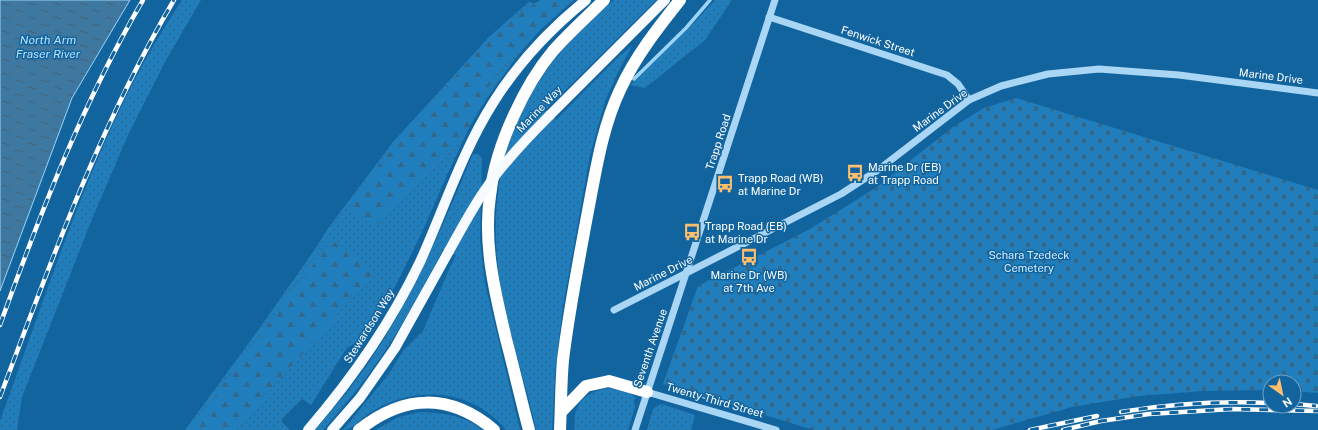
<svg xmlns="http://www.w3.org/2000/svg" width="1318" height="430" font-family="'Public Sans',sans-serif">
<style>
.grass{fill:url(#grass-dots)}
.forest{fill:url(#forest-firs)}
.cemetery{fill:url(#cemetery-stones)}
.water{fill:url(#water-ripples);stroke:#9bd4f8}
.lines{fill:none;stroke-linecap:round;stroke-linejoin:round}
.stream{stroke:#9bd4f8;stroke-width:3.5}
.minor{stroke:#a9d6f5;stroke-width:7}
.major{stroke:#f7fbff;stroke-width:10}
.highway{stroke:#fff;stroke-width:12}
.rail-casing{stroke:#fff;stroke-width:4.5}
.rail{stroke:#12649f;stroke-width:3;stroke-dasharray:9;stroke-linecap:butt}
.major-bridge{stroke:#f7fbff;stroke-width:10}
.labels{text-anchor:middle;stroke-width:3;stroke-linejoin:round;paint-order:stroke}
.street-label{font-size:11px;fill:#fff;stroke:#12649f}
.poi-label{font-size:11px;fill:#fff;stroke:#12649f;text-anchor:start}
.park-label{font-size:11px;fill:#d2ecfe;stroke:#12649f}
.water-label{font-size:12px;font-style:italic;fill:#bae2fb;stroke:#12649f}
</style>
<defs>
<pattern id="grass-dots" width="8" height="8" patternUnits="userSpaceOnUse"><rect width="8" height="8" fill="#217ebc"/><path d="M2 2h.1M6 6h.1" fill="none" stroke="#34688a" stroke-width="1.8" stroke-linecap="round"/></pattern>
<pattern id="forest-firs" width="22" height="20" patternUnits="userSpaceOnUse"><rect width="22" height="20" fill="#217ebc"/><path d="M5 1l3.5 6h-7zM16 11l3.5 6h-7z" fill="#34688a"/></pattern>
<pattern id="cemetery-stones" width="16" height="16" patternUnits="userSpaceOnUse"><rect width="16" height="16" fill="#217ebc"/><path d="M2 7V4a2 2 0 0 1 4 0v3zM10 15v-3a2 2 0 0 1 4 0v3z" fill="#34688a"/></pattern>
<pattern id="water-ripples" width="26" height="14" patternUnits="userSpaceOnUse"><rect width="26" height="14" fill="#3e78a1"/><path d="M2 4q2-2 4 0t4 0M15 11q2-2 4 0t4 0" fill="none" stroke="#456276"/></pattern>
</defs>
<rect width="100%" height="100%" fill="#12649f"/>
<!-- grass -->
<g class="grass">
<path d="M182,0H201L166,60L128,135L92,219L22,397L17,430H0V421C40,312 75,201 126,97C142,64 162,31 182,0Z"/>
<polygon points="541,0 574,0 540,30 515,59 487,98 470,126 447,175 423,230 397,283 368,334 346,349 311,405 302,399 282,419 282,422 290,430 185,430 254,336 311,255 329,227 393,142 489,37 530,1 533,4"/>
<path d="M614,0H656L545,110L556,120L618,57L632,46L618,72L605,101L590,155L563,306L555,372L552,430H536C527,387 513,346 504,304C483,204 501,115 572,40C585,26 600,13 614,0Z"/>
<polygon points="715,0 732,0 705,40 645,88 630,85 692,25"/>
<path d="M473,154H478L482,158L480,240L485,284L520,430H506C473,388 414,385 371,412C362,417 353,430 343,430L389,374L403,351L423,331L451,265L456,255L444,248C423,286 403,326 378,361C361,386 342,408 323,430H315C333,410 349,390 365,368C411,302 442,228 473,154Z"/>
<path d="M617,388L628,392L636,398L634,400L635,407L628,430H574C575,424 574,417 576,411C582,393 601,388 617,388Z"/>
<polygon points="661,404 695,415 691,430 647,430 653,409"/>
<path d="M420,412C441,413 465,415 482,430H375L399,417Z"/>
</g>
<!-- forest -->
<g class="forest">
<polygon points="541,0 571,0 526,38 495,75 470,126 409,188 381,222 373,227 354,211 353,201 388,152 444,90 489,37 523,11"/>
<polygon points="332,239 368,268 371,277 234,430 189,430"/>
</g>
<!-- cemetery -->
<polygon class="cemetery" points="1016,98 1318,190 1318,393 1294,391 1294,382 1270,382 1270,390 1203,391 1139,396 1072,407 992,430 814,430 663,384 698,286 810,229 877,187 953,127 984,108"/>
<!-- water -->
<polygon class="water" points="0,0 130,0 72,98 0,291"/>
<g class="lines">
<!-- stream -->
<polyline class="stream" points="634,79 686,28 710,0"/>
<!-- minor -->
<g class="minor">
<polyline points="769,17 947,75 958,84 969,100"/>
<polyline points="614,310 841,194 878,170 969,100 1001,86 1048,74 1099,69 1179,75 1318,93"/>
<polyline points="647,392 776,430"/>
<polyline points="635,430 775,0"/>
</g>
<!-- major -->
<g class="major">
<polyline points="550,115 665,0"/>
<path d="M308,430C352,379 391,323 420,262C444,209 462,152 493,103C518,63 550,29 586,0"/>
<polyline points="332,430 360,398 395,348 449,251"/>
</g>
<!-- highway -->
<g class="highway">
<polyline points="561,412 586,386 609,381 647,392"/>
<path d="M359,430C404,394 450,393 494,430"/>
<path d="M529,430C521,400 514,369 506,339C495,293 483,244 490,196C493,168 502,141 514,115C524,93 537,70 553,51C569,33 587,17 604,0"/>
<path d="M560,430C561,407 561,383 563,360C569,310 579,260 588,211C596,170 602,128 620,90C635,57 657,29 680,0"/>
</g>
<!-- rail casing -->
<g class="rail-casing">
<g id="rail">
<path d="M0,325C40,214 83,102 143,0"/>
<path d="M0,397C51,261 100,125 174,0"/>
<polyline points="1294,404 1316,406"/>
<path d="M1121,412C1169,404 1221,401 1270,403"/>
<polyline points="1030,430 1097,416"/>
<polyline points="1063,430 1101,421 1149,414 1232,409 1318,411"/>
</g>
</g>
<!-- rail -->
<use href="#rail" class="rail"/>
<!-- major-bridge -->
<path class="major-bridge" d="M449,251C464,224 479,196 498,172C514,152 532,133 550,115"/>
</g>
<!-- icons -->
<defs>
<g id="bus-bare" transform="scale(1.38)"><path d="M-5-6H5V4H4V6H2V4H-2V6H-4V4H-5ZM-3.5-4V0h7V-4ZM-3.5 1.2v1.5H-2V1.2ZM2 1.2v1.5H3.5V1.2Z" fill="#ffbf6d" stroke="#12649f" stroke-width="2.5" paint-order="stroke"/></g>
</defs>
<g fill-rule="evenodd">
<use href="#bus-bare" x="855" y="173"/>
<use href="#bus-bare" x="725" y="184"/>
<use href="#bus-bare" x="692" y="232"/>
<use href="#bus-bare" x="749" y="257"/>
</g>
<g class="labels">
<!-- street labels -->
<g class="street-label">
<text transform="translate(878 41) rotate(18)" y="4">Fenwick Street</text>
<text transform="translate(1271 76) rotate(7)" y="4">Marine Drive</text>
<text transform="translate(539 109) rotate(-46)" y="4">Marine Way</text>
<text transform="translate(940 110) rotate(-36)" y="4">Marine Drive</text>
<text transform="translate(718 142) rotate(-72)" y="4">Trapp Road</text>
<text transform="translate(663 273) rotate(-27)" y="4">Marine Drive</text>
<text transform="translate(369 326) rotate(-58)" y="4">Stewardson Way</text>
<text transform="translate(650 348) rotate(-71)" y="4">Seventh Avenue</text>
<text transform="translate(715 400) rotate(16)" y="4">Twenty-Third Street</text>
</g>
<!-- poi labels -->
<g class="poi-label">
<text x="868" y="171">Marine Dr (EB)<tspan x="868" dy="13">at Trapp Road</tspan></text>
<text x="738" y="182">Trapp Road (WB)<tspan x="738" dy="13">at Marine Dr</tspan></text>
<text x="705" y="230">Trapp Road (EB)<tspan x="705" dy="13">at Marine Dr</tspan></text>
<text x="749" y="279" text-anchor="middle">Marine Dr (WB)<tspan x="749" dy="13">at 7th Ave</tspan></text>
</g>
<!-- park labels -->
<g class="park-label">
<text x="1029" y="259">Schara Tzedeck<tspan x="1029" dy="13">Cemetery</tspan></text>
</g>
<!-- water labels -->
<g class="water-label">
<text x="48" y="44">North Arm<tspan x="48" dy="14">Fraser River</tspan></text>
</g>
</g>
<!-- north arrow -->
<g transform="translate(1282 394) rotate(147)"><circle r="19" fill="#12649f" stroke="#71a2c5"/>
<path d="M0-3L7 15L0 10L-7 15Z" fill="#ffbf6d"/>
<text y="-6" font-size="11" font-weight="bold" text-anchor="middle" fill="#ffffff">N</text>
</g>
</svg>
